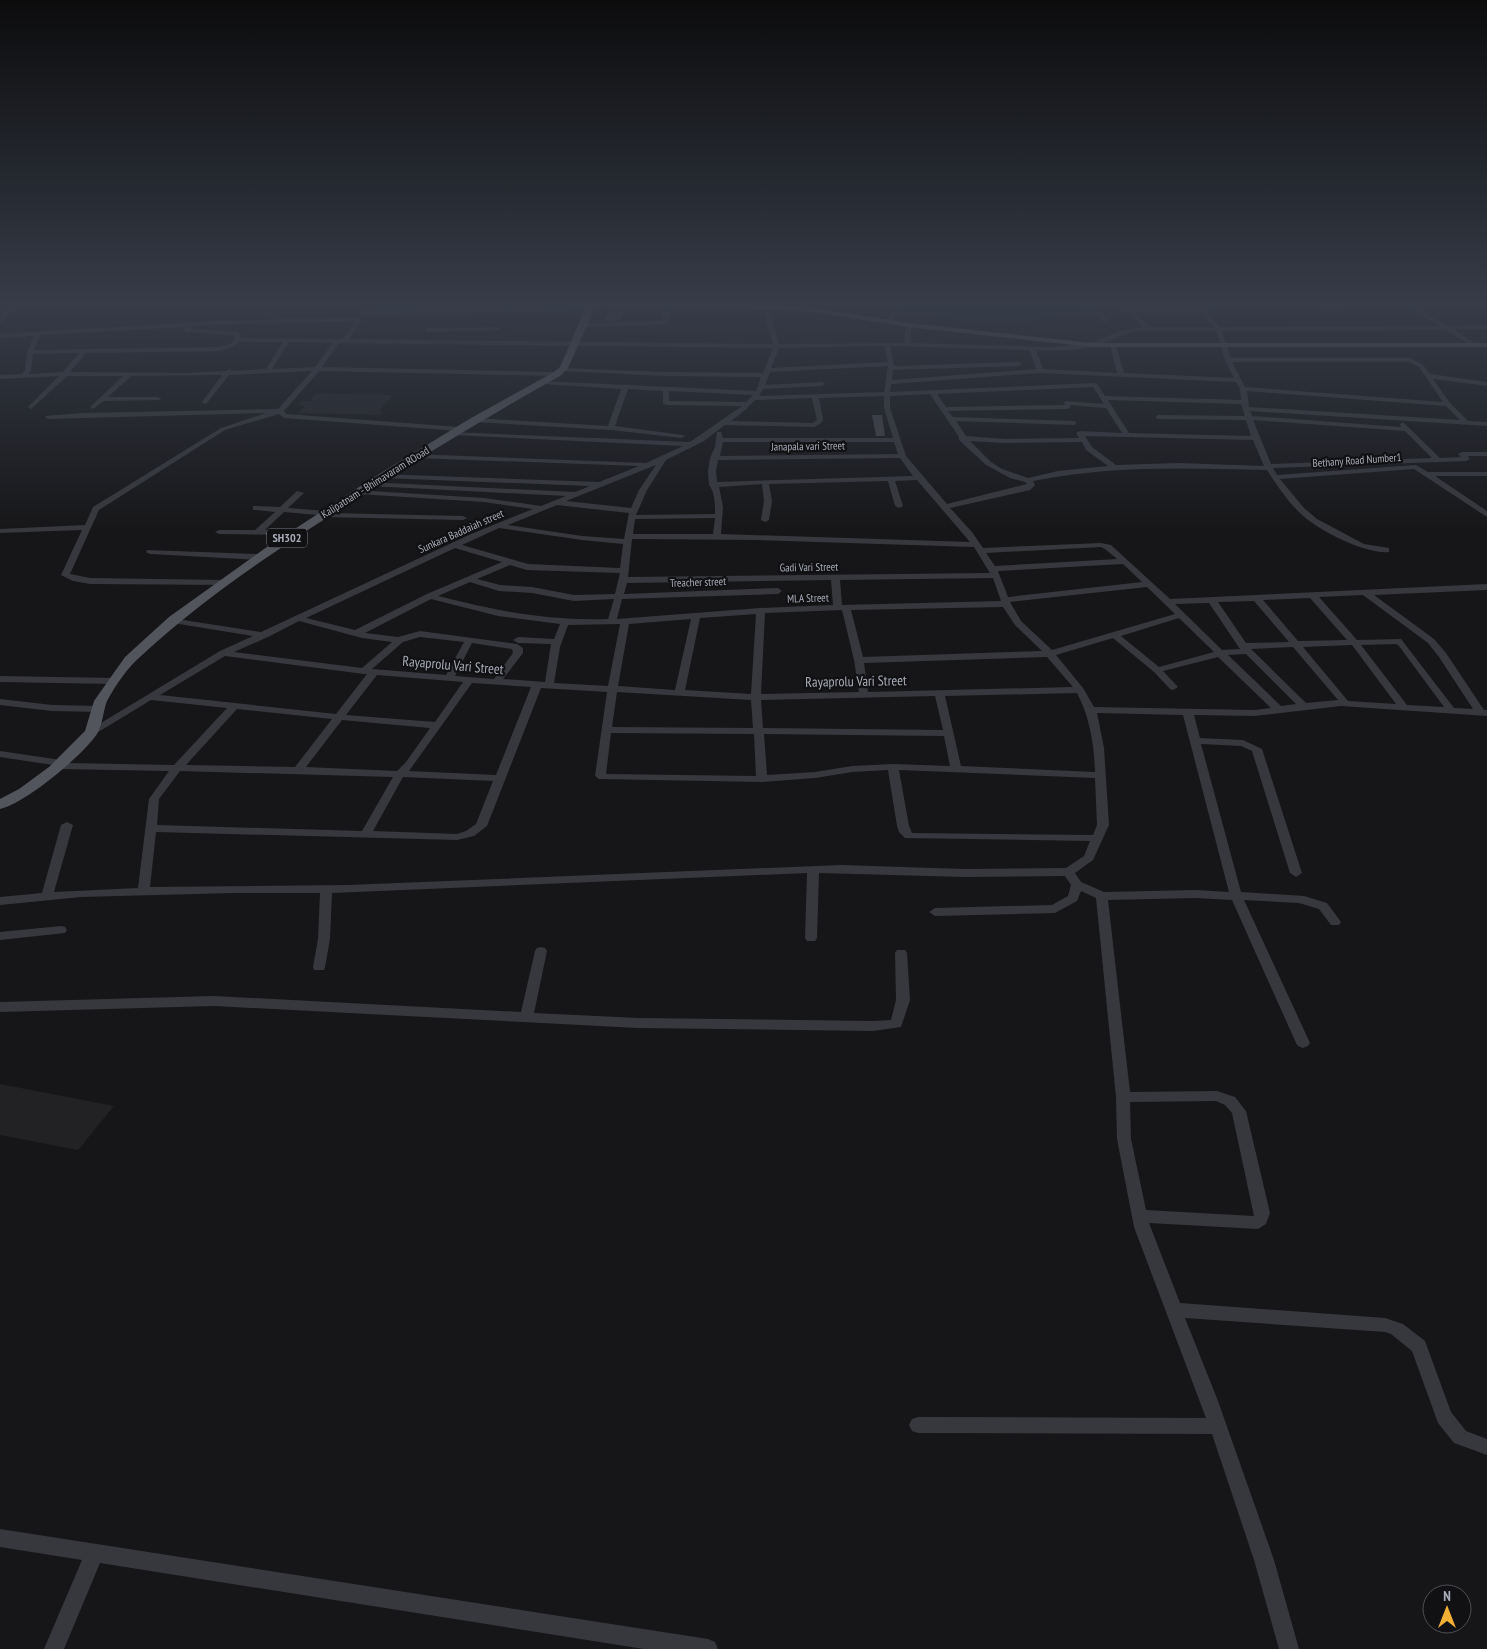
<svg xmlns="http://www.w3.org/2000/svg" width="1487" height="1649" font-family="'PT Sans Narrow',sans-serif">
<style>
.built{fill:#222225}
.green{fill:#1e261f}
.building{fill:#404145}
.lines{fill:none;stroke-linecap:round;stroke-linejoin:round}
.minor{fill:#37383d;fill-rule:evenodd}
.major{fill:#53555c;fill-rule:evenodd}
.labels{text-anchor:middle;stroke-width:4.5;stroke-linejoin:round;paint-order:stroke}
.far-street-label{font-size:11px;fill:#a8adb8;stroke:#111113}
.shield{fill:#111113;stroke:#7b7e86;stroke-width:1}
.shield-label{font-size:12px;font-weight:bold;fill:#a8adb8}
.street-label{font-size:14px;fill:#a8adb8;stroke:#111113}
</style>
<rect width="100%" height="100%" fill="#161618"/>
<!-- built -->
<g class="built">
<polygon points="316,393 393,395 379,410 382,411 380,415 298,413 305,406 298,405 302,401 310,401"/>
<polygon points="0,1084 114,1106 78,1150 0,1135"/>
</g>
<!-- green -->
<polygon class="green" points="903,302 1083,302 1094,317 992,323 900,316"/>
<!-- building -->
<g class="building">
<polygon points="609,312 624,312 620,320 603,321"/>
<polygon points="872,415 882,415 885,436 876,436"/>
</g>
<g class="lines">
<!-- minor -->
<g class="minor">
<polygon points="34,302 42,302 9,312 0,324 0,317 5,310"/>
<path d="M767,302H773C768,315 776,332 779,344L904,343L906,325L909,323L912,325L910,343L1053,347L1091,343L1120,331L1143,327L1133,316L1107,302H1114L1128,309H1203L1227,302H1235L1227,305L1345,304L1386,302L1345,308H1220L1207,312L1220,327L1440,326L1398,302H1405L1448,326L1487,325V329H1454L1475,344L1476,345L1473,347L1446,330L1222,331L1231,358H1410L1423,365L1430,374L1487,382V386L1433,379L1450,403L1468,421L1487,422V426L1250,411L1252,416L1401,427L1400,424L1403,422L1440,458L1461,457L1458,454L1462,452H1487V456H1468L1470,459L1466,461L1273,468L1277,475L1416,465L1428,472H1487V476H1435L1487,511V517L1414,469L1280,479L1304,508L1317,519L1364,544L1389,548V552C1366,555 1313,528 1298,511C1286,499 1276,484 1267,470C1188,468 1110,465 1033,481L1035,485L1030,490L950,508L972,532L983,548L1101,543L1111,545L1170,599L1487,584V590L1374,595L1434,639L1446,653L1484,710H1487V716L1341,706L1255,716L1194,715L1200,738L1243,740L1262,749L1302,873L1296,877L1290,873L1252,751L1241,746L1201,744L1241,892L1304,896L1327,903L1341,922L1339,925H1331L1319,909L1299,903L1244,900L1310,1043L1308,1046L1303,1048L1298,1046L1296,1043L1232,900L1196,898L1108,900L1130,1092L1217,1091L1235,1097L1246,1111L1270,1213L1266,1224L1258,1229L1149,1223L1180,1303L1385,1318L1403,1324L1425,1341L1451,1412L1466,1431L1487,1439V1455L1454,1443L1438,1423L1412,1351L1391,1334L1385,1332L1185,1318L1218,1401L1274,1560L1299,1649H1279L1254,1560L1212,1434L918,1433L912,1431L909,1425L912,1419L918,1417L1206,1418L1134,1227L1117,1139L1116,1097L1096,898L1081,891L1077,901L1055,913L935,916L929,912L935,908L1052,905L1068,896L1071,885L1065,876L965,877L819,873L817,938L815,941H807L805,938L807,873L332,893L330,939L325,967L324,970H314L313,967L318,939L320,893H232L81,897L0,905V897L42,893L61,825L67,822L73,825L54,892L138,888L149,799L169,771L58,769L54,768L53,765L0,757V751L61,760L66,763L174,765L227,708L151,700L95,734L91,735L86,732L220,651L253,636L173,623L170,622V618L261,632L471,534L533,509L484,502L358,494H355V490L484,498L541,506L566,496L370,486H367V482L575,492L590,486L383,478H380V474L599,482L639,466L415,458H412V454L646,463L683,446L453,435L451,434V432L690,442L742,406L666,405L663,403V391L628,389L615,426L683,435L685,436L681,438L611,430L474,422L471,420L474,418L608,426L621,389L544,384L542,383V381L756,391L761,377L664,376L563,371L561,370V368L664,372L763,373L773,348L339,343L322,367L557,372L560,374L557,376L319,371L284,411L286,414L459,427L462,429L459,431L284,418L279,414L225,430L99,510L70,574L90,578L224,580L228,583L227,585L90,584L73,581L61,575L82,530L0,533V529L85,525L93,507L221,428L266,413L48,419L45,417L46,416L82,413L278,409L312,371L229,375L207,403L205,404L202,402L222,375L131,376L108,397H158L161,399L160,400L104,401L93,409L90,407L91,406L123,376H67L31,409L28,407L59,376L0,379V375L22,374L25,370L27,352L34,336L0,338V334L217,321L359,317L362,319L349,339L773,344C770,332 762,315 767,302ZM1135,313H1201L1214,327H1150ZM355,321L343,339L241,338L240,334L237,332L190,329L189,326ZM187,327L183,330L186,332L232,335H234L235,340L230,344L219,347L34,350L40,335ZM1137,331H1216L1225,360L1234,378L1124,373L1116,345L1113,343L1110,345L1117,373L1043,369L1036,350C1055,351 1074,351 1092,347C1108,343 1121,334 1137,331ZM239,342H283L266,369L232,371L229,369L226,371L185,373L70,372L86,353L220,351L234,346ZM289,342L333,343L315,367L272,369ZM884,346L888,362L771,368L779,348ZM890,346L1030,350L1036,369L892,380L893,370L1019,366L1022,364L1019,362L894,366ZM79,353L63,372L29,374L31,370L33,354ZM1232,362H1409L1419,367L1443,402L1245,387ZM888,366L884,392L759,396L763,389L822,386L825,384L822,382L765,385L770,372ZM1040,373L1236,382L1240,389L1241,400L1105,396L1097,384L1095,383L890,392L891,384ZM1093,387L1104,404L1066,401L1063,403L1066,405L946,407L937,394ZM669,391L753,395L746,402L669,401ZM1247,391L1446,406L1460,420L1249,407ZM930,394L959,437V440L986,465L1010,478L1025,482L1027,484L947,504L906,456L890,408V396ZM884,396V408L893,438H723L721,432H717L715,447L710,458L708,471L709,485C715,492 715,504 715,514L636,515L647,490L666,460L704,441L725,425L814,427L821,423L823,420L819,398ZM812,398L817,420L813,423L731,421L744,411L755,400ZM1108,400L1241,404L1245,416L1158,415L1155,417L1158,419L1246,420L1251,436L1129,433ZM1069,405L1106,408L1122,433L1080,431L1076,433L1079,438L1005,439L966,436L956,421L1074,425L1077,423L1074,421L953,417L948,411L1068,409L1071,407ZM1253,420L1405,431L1432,458L1271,464ZM1085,436L1253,440L1264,466L1178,463L1116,465L1092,447ZM970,441L1005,443L1082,442L1086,450L1108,466L1058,471L1028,478L1002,469L991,462ZM723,442H894L898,454L720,456ZM900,458L913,476L717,482L716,471L718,460ZM656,465L639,490L631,508L566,501ZM917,480L970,542L721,534L723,507L719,487L762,484L764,501L761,520L765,522L769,520L772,501L769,484L888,481L895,506L899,508L903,506L895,481ZM557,505L629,513L624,539L582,536L508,525ZM715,518L713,534H633L635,519ZM499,528L582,540L623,544L620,568L528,564L462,545ZM632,539L758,540L974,547L990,573L628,577ZM1101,547L1105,549L1117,559L995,566L986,553ZM455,548L502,562L427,594L355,630L306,618ZM1123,564L1142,582L1008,597L998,571ZM510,565L527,570L620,573L615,594L574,595L532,587L500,585L477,579ZM993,578L1001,601L842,605L840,580ZM831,580L833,605L760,608L617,619L622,599L778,594L782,591L778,588L624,594L627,583ZM470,582L499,591L532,593L574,601L614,599L608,619C548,621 496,611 438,596ZM1147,587L1175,614L1052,650L1021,621L1010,602ZM1363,595L1428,643L1439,657L1473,709L1454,708L1401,639L1357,640L1319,597ZM1310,598L1347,640L1298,641L1263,600ZM431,599L498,616L560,624L554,639L518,637L513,640L518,643L551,644L545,682L503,679L523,653V648L517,644L420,631L398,637L365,633ZM1254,601L1289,642L1246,643L1218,602ZM1209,603L1238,646L1240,649L1222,650L1175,604ZM1003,607L1015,625L1042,651L863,657L851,610ZM842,610L854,660L859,692L761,694L765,613ZM756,614L751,694L685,690L700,618ZM1179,618L1214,652L1159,667L1121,636ZM691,619L675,690L618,686L629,624ZM299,621L362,638L392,642L362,668L234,652L268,637ZM620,624L608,686L554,683L560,647L568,625ZM420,637L464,642L446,675L372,669L403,642ZM1113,638L1154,672L1170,689L1173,690L1178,687L1163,671L1218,657L1271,708L1255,710L1094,707L1083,688L1056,655ZM472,643L512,649L513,653L494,679L455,676ZM1396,644L1399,646L1444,707L1407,705L1361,645ZM1352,645L1396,704L1348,701L1303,647ZM1293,647L1338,700L1306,703L1251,649ZM1246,654L1296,704L1281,706L1228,655ZM225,656L364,674H367L336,714L160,695ZM1047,657L1073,687L868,692L864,663ZM377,675L463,682L435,722L346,715ZM472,683L531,687L496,775L409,771ZM541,688L607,692L595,776L599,779L762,782L815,778L852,772L888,770L897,826L899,832L905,838L1090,841L1084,856L1066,868L965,869L841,865L348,885L150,887L156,832L457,840L474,836L487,826ZM617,692L751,700L753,728L612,727ZM1077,693C1090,718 1094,744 1095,772L961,766L945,696ZM935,696L943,730L763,728L761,700ZM237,709L332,719L295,767L186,765ZM1097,713L1183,715L1229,892L1196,890L1104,892L1081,882L1075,873L1093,860L1109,825L1104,748ZM342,720L430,728L406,762L397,771L306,767ZM611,733L754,734L756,776L606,774ZM764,734L944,736L950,766L893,764L852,766L815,772L767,775ZM899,770L1095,778L1097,825L1093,835L912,833L909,826ZM180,771L393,777L362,831L157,825L159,799ZM403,777L493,781L476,824L466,831L457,834L373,831ZM1216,1101L1225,1105L1232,1113L1254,1216L1146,1210L1131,1139L1130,1102Z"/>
<polygon points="897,302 903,302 892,322 888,322"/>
<path d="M1077,302C1090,301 1101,312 1109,321L1104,322L1093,311Z"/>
<polygon points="1480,302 1487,302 1487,306"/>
<polygon points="668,304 671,306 668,322 663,325 583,327 580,325 583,323 662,321 665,306"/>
<polygon points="589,307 591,310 361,315 358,313 361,311"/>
<polygon points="498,327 501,329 500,330 427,332 424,330 427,328"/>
<polygon points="297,491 304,493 288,508 326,511 330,513 463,516 467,518 463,520 322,517 318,515 284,512 265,530 295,531 299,533 298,535 219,534 215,532 219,530 255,530 275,512 256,510 253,510 253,506 280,507"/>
<polygon points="147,550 259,554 263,557 259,560 150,554 146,552"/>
<polygon points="0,676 114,678 119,681 114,684 0,682"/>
<polygon points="0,699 52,705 98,706 103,709 98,712 52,711 0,705"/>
<polygon points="61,926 65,927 67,930 65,933 0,940 0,932"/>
<polygon points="541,947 545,948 547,951 534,1013 638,1018 873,1021 891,1020 896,1000 895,953 897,950 905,950 907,953 910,1000 901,1027 873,1031 638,1028 214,1006 0,1012 0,1002 214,996 521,1012 535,951 537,948"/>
<polygon points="0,1529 708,1639 715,1642 718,1649 644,1649 100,1563 64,1649 44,1649 82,1560 0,1547"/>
</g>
<!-- major -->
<path class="major" d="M591,302L744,304L813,308L909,323L1092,343H1487V347H1092L909,327L813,312L744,308L595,307L568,368L560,376C481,420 404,467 328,517C263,559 198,603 141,656C128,667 115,686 107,701C103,711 103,724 97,734C82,756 26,803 0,809V799L19,789L49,767L85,731L94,701L125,657L169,617L264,549L376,476L471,418L554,372L560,367L585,309Z"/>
</g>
<!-- sky -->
<linearGradient id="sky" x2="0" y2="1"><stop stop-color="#0c0c0d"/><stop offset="0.57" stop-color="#363c48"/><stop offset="1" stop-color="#363c48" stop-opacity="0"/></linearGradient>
<rect width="1487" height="533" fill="url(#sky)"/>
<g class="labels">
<!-- far-street labels -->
<g class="far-street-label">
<text transform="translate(808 446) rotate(-1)" y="4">Janapala vari Street</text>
<text transform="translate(1357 460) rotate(-4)" y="4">Bethany Road Number1</text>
<text transform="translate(375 482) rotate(-32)" y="4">Kalipatnam - Bhimavaram ROoad</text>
<text transform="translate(461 531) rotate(-24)" y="4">Sunkara Baddaiah street</text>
<text transform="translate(809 567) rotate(-1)" y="4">Gadi Vari Street</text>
<text transform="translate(698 582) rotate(-2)" y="4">Treacher street</text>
<text transform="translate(808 598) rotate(-2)" y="4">MLA Street</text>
</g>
<!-- shield labels -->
<rect class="shield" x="267" y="528.5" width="40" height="19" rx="4"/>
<g class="shield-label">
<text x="287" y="542">SH302</text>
</g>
<!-- street labels -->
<g class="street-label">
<text transform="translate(453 665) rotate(5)" y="5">Rayaprolu Vari Street</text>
<text transform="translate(856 681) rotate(-1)" y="5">Rayaprolu Vari Street</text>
</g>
</g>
<!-- north arrow -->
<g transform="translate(1447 1609)"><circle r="24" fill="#111113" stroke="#4d4f55"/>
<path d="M0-4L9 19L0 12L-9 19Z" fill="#f2b134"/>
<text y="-8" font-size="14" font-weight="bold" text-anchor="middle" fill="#a8adb8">N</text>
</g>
</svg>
